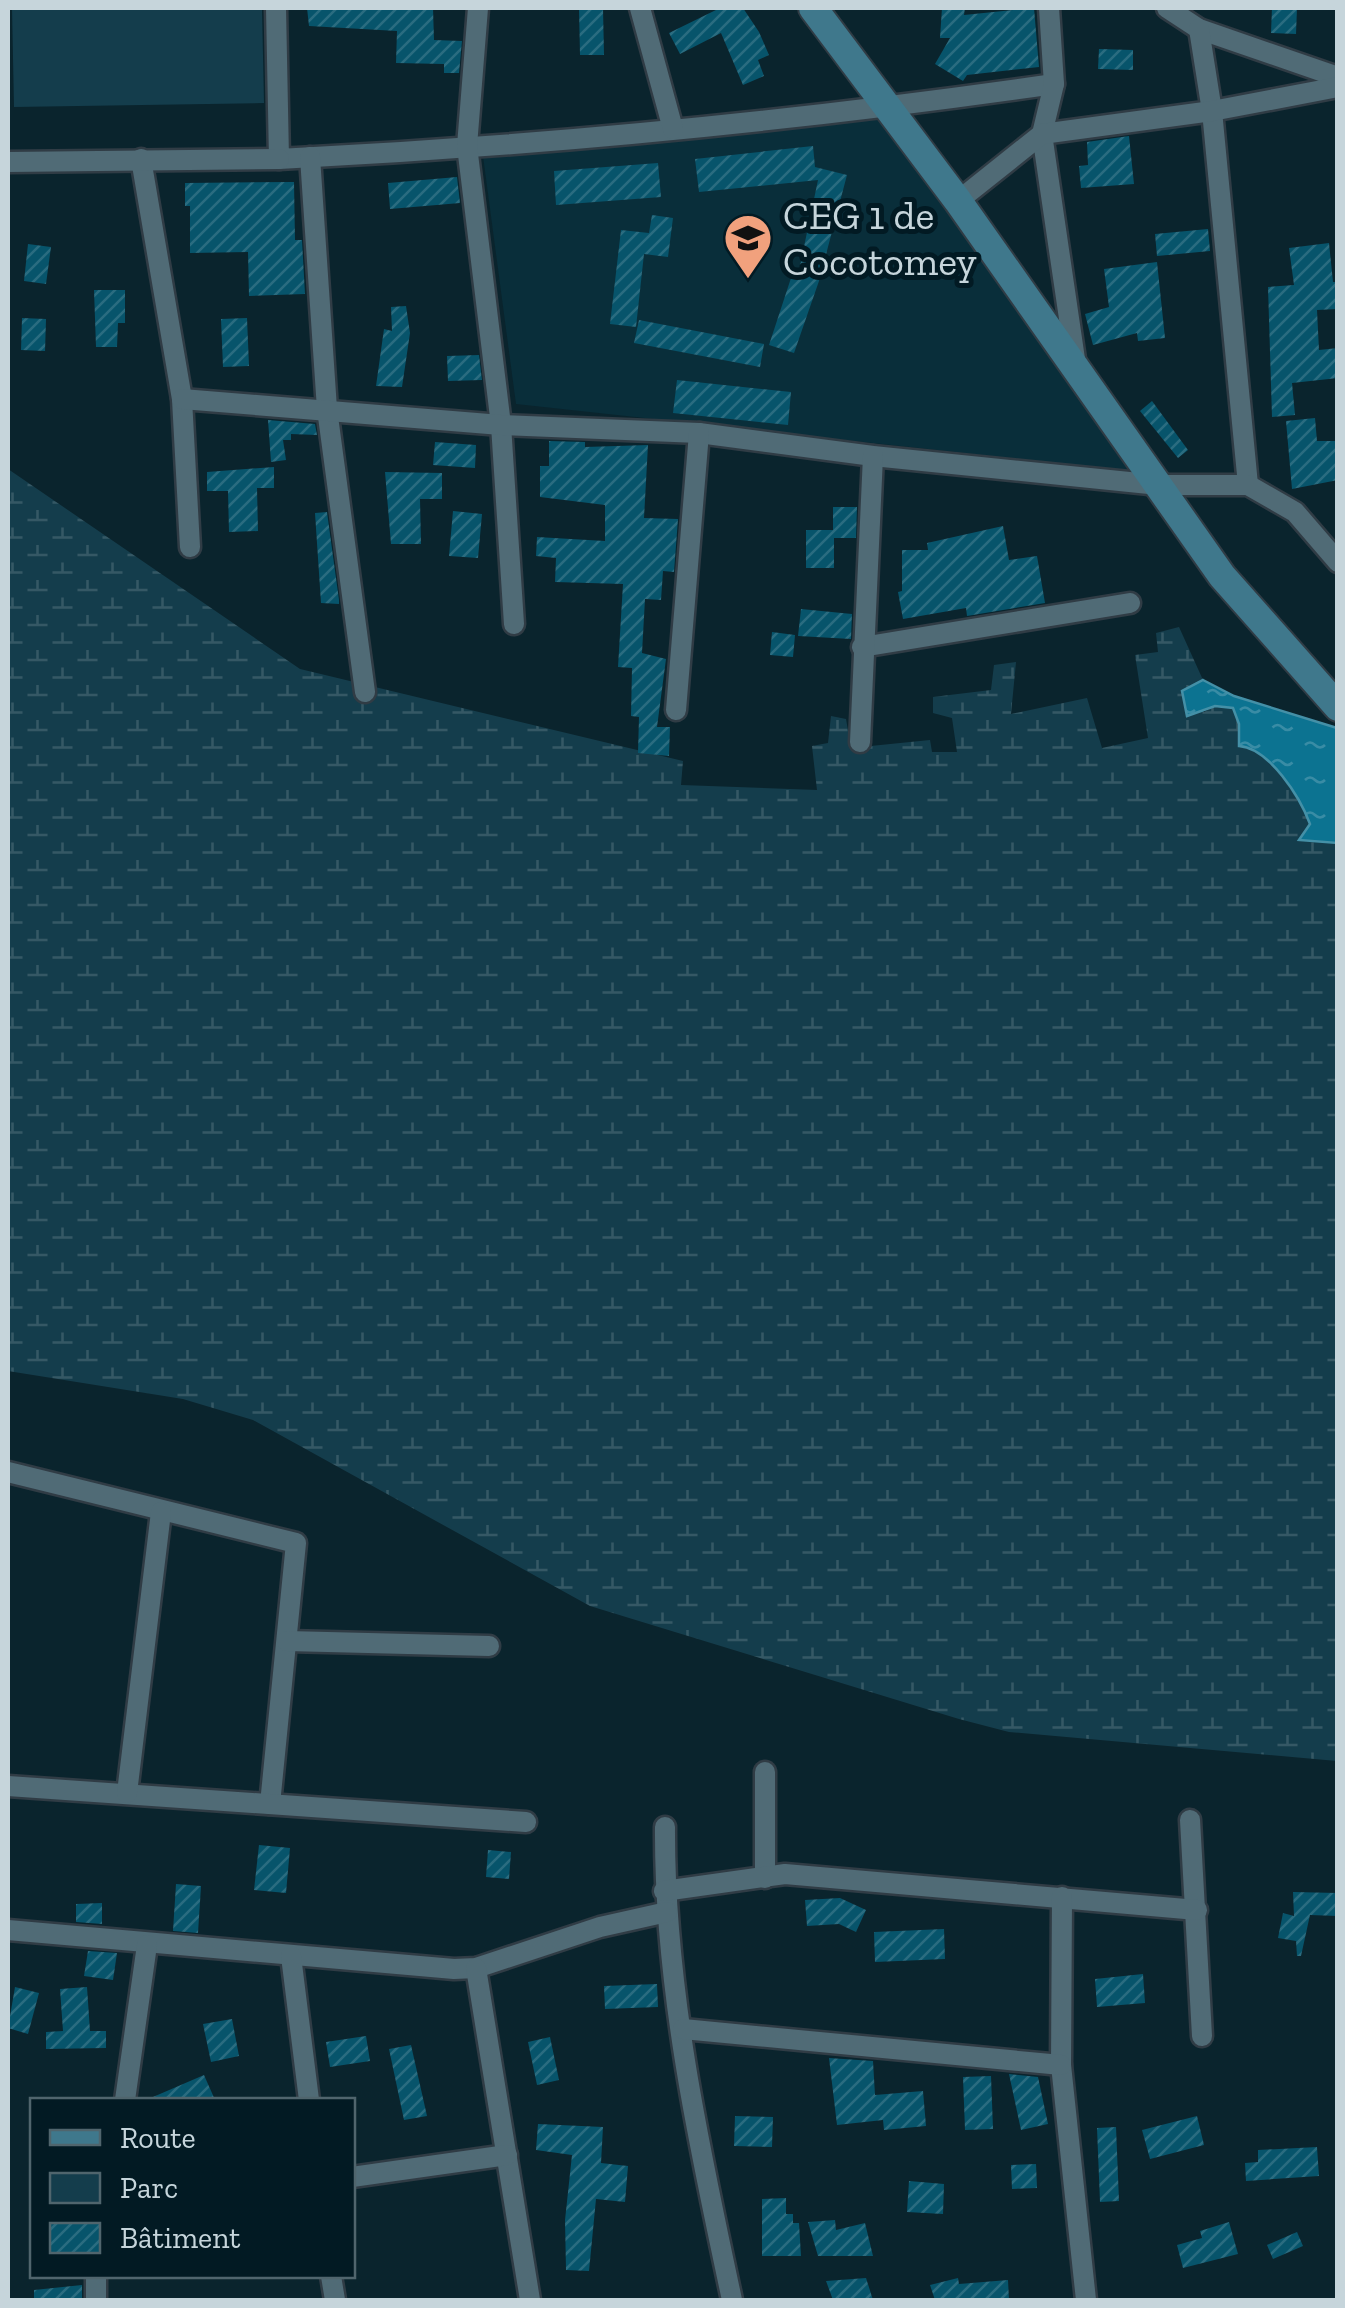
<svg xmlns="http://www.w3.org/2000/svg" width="1345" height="2308" font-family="'Zilla Slab',serif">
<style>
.built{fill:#092e3a}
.green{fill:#143d4c}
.wetland{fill:url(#wetland-marsh)}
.water{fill:url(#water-ripples);stroke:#4490a7;stroke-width:2.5}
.building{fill:url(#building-hatch)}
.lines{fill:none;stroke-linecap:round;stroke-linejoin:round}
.street-casing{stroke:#303c45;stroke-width:25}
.secondary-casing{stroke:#303c45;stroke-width:32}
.street{stroke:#506b76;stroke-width:20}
.secondary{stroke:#3f788c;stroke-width:28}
.labels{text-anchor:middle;stroke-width:10;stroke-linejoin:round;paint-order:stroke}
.poi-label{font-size:40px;fill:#c6d5db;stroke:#021a23;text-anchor:start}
</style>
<defs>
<pattern id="wetland-marsh" width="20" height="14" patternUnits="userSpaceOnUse" patternTransform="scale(2.5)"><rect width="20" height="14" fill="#143d4c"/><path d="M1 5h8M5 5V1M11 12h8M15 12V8" fill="none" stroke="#355865"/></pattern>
<pattern id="water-ripples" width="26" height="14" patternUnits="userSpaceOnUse" patternTransform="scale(2.5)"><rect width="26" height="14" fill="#0c7391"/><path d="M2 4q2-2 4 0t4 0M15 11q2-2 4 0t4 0" fill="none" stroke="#398ca5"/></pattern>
<pattern id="building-hatch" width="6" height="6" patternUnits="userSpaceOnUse" patternTransform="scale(2.5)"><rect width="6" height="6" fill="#07546b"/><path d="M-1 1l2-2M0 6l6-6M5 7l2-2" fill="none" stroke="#2a6c80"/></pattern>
</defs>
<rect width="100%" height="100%" fill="#0a242d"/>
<!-- built -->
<polygon class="built" points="883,115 1129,471 516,404 483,156"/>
<!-- green -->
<polygon class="green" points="12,8 262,8 264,103 14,107"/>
<!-- wetland -->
<path class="wetland" d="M8,469L300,669L683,761L681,785L817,790L812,746L828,743L831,716L846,719L851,748L930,740L932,752H957L952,718L933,713V697L991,690L994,665L1016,662L1011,714L1087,698L1102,748L1148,738L1135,655L1158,652L1156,633L1179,627L1203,680L1182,692L1204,712L1215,706L1233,708C1251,752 1293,779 1310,824L1300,839L1337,843V1761L1009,1732L959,1719L590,1606L253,1420L183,1399L8,1371Z"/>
<!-- water -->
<path class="water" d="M1203,680L1234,696L1337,728V843L1299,840L1310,824C1300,797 1269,748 1239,746V724L1233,708L1215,706L1187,716L1182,691Z"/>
<!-- building -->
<g class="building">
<polygon points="307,8 433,8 434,40 462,41 459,73 444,73 444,64 396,63 397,31 309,26"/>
<polygon points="579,8 603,8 604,55 580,55"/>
<polygon points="720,8 743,8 759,32 769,55 758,60 764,76 743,85 721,33 680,54 669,33"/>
<polygon points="942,8 965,8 964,15 1034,8 1039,67 967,75 963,81 935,64 950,38 940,38"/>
<polygon points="1272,8 1297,8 1296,34 1271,33"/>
<polygon points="1099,49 1133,50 1133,70 1098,69"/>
<polygon points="1129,136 1134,184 1081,188 1079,166 1088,165 1087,142"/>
<polygon points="813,146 815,167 847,175 819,281 794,353 769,345 791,278 797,280 818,180 699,192 695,159"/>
<polygon points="658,163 661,197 556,205 554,171"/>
<polygon points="457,177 460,203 390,209 388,183"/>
<polygon points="294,182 295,240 302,240 305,294 249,296 248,252 190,253 190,206 185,206 185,183"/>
<polygon points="652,215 673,218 668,257 644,254 636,327 610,324 621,230 649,233"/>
<polygon points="1208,229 1210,251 1157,256 1155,234"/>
<polygon points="1329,243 1333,282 1338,282 1338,309 1317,310 1319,350 1338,348 1338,378 1292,383 1295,415 1272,417 1268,287 1294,285 1289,248"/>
<polygon points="28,244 51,247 46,284 24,281"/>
<polygon points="1157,262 1165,338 1138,341 1137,333 1093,345 1085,314 1109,307 1104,269"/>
<polygon points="94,290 125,290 125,323 118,323 117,347 96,347"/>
<polygon points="406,306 410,333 402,387 376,386 384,329 392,331 391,307"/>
<polygon points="22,318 46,319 45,351 21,350"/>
<polygon points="247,318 249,366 223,367 221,319"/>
<polygon points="639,320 764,344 760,367 634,343"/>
<polygon points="479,355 482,380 448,381 447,356"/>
<polygon points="677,380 791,392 788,425 673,413"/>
<polygon points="1152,401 1188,450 1178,458 1140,411"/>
<polygon points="1315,418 1317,441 1338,441 1338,480 1292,489 1286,421"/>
<polygon points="268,420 315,424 317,435 291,434 291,440 283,440 286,460 271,462"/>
<polygon points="549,441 585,442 585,447 648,445 644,518 678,519 674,572 663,571 661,600 645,599 642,653 666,659 657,727 670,727 669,756 638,753 639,717 631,716 632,668 618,667 623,584 555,582 556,558 536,556 537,537 605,541 605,505 540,497 540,466 549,466"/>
<polygon points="435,442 476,445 475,468 433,465"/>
<polygon points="274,467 274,488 257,488 258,531 229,532 228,491 207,491 207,472"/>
<polygon points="385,472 442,473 442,499 420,499 421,544 391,544"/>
<polygon points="833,507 857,507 856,538 834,538 834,568 806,568 806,530 833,530"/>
<polygon points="453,511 482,514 478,558 449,556"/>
<polygon points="327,512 339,600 339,604 321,603 315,513"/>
<polygon points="1003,526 1009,560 1037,556 1045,603 967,616 966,608 903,619 898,592 902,591 902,550 928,550 927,543"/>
<polygon points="801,609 852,614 851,639 798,636"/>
<polygon points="772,632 795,635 793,657 770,655"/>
<polygon points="259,1845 290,1848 286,1893 254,1890"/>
<polygon points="488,1850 511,1852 509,1879 486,1877"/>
<polygon points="176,1884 201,1886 198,1933 173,1931"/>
<polygon points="1293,1892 1338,1893 1338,1916 1310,1915 1301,1956 1297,1956 1296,1941 1278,1938 1283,1913 1294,1916"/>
<polygon points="840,1898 866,1910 856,1932 839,1924 807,1926 805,1900"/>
<polygon points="102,1903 102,1924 76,1922 76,1904"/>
<polygon points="944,1929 945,1959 875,1962 874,1932"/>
<polygon points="88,1951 117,1953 113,1980 84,1976"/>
<polygon points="1143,1974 1145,2003 1097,2007 1095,1979"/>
<polygon points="657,1984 658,2007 605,2009 604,1986"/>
<polygon points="15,1987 39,1993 28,2034 8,2028"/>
<polygon points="87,1987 90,2031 106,2031 106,2048 46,2049 46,2032 63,2031 60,1989"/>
<polygon points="232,2019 239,2056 211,2062 203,2024"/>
<polygon points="366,2036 370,2061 330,2067 326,2042"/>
<polygon points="550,2037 559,2080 537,2085 528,2042"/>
<polygon points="411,2045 427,2116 404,2120 389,2049"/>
<polygon points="829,2058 873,2061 875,2095 923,2091 926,2126 884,2130 883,2120 837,2125"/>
<polygon points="1009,2074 1038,2077 1048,2124 1021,2130"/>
<polygon points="204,2075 215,2100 146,2100"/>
<polygon points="991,2076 993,2129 965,2130 963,2077"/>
<polygon points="735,2116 773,2117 772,2147 734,2146"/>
<polygon points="1197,2116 1204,2145 1150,2159 1142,2130"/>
<polygon points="538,2124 603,2127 601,2163 628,2166 625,2202 596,2199 589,2271 566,2270 565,2220 572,2155 536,2150"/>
<polygon points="1116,2127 1119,2201 1100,2202 1097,2128"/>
<polygon points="1317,2147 1319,2176 1246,2181 1245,2163 1258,2162 1258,2150"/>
<polygon points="1036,2164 1037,2188 1012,2189 1011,2165"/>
<polygon points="909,2181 944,2184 943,2214 907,2212"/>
<polygon points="786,2198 786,2214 793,2214 793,2223 799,2223 801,2256 762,2256 762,2199"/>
<polygon points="835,2220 836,2230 865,2223 873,2256 818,2256 808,2222"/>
<polygon points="1229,2222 1238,2254 1183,2268 1177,2245 1202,2238 1200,2231"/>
<polygon points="1297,2232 1303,2246 1273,2259 1267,2245"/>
<polygon points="866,2278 873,2300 833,2300 826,2281"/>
<polygon points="958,2278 959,2284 1008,2280 1009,2300 935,2300 930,2285"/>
<polygon points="82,2285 82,2300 34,2300 34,2290"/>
</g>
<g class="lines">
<!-- street casing -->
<g class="street-casing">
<g id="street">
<path d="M276,8L279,159C538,146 797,121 1054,84"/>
<polyline points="478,8 467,146 501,425 514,624"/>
<polyline points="640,8 673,129"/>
<polyline points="1049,8 1054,84 1042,134 1076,366"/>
<polyline points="1167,8 1199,29 1338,77"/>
<polyline points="1199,29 1212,111 1248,485"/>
<polyline points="310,157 327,409 365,692"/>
<polyline points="141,159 182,399 190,547"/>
<polyline points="8,162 279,159"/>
<polyline points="958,201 1042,134 1212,111 1338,87"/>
<polyline points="182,399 501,425 699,433 873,456 1159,485 1248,485 1295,512 1338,562"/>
<polyline points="862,647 1130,603"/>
<polyline points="676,710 699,433"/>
<polyline points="860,742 873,456"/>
<polyline points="8,1472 296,1543 270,1804"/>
<polyline points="287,1641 489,1646"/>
<polyline points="8,1786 526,1822"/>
<polyline points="127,1793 161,1512"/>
<polyline points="1190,1820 1202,2036"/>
<path d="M665,1827C664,1986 699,2146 732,2300"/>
<polyline points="765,1878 765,1772"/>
<polyline points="664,1891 785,1874 1197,1910"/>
<polyline points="1062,1897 1061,2065 1086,2300"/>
<polyline points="8,1930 454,1969 476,1968 600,1927 667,1912"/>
<polyline points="291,1956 309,2100"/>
<polyline points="476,1968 530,2300"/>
<polyline points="683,2029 1061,2065"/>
<polyline points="125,2100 147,1945"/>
<polyline points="352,2177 507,2155"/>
<polyline points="331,2276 335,2300"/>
<polyline points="96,2300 96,2276"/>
</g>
</g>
<!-- secondary casing -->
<g class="secondary-casing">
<polyline id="secondary" points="813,8 958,201 1222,576 1338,707"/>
</g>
<!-- street -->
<use href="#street" class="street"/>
<!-- secondary -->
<use href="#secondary" class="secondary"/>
</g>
<!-- icons -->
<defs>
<g id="school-pin" transform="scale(2.5)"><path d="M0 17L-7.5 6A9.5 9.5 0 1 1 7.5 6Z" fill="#f1a17d" stroke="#021a23"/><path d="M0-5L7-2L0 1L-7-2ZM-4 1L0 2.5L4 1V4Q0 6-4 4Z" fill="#111"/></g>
</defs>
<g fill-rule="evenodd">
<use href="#school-pin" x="748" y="238"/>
</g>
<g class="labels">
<!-- poi labels -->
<g class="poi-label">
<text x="783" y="229">CEG 1 de<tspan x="783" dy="46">Cocotomey</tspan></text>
</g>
</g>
<!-- border -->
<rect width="1345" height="2308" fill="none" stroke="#c6d5db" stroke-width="20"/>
<!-- legend -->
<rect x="30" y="2098" width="325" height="180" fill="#021a23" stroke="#50656d" stroke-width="2.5"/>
<rect x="50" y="2130" width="50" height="15" fill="#3f788c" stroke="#50656d" stroke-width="2.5"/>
<text x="120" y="2148" font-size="30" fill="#c6d5db">Route</text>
<rect x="50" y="2173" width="50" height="30" fill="#143d4c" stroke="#50656d" stroke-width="2.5"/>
<text x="120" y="2198" font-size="30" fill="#c6d5db">Parc</text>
<rect x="50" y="2223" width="50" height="30" fill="url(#building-hatch)" stroke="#50656d" stroke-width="2.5"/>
<text x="120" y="2248" font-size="30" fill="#c6d5db">Bâtiment</text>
</svg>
